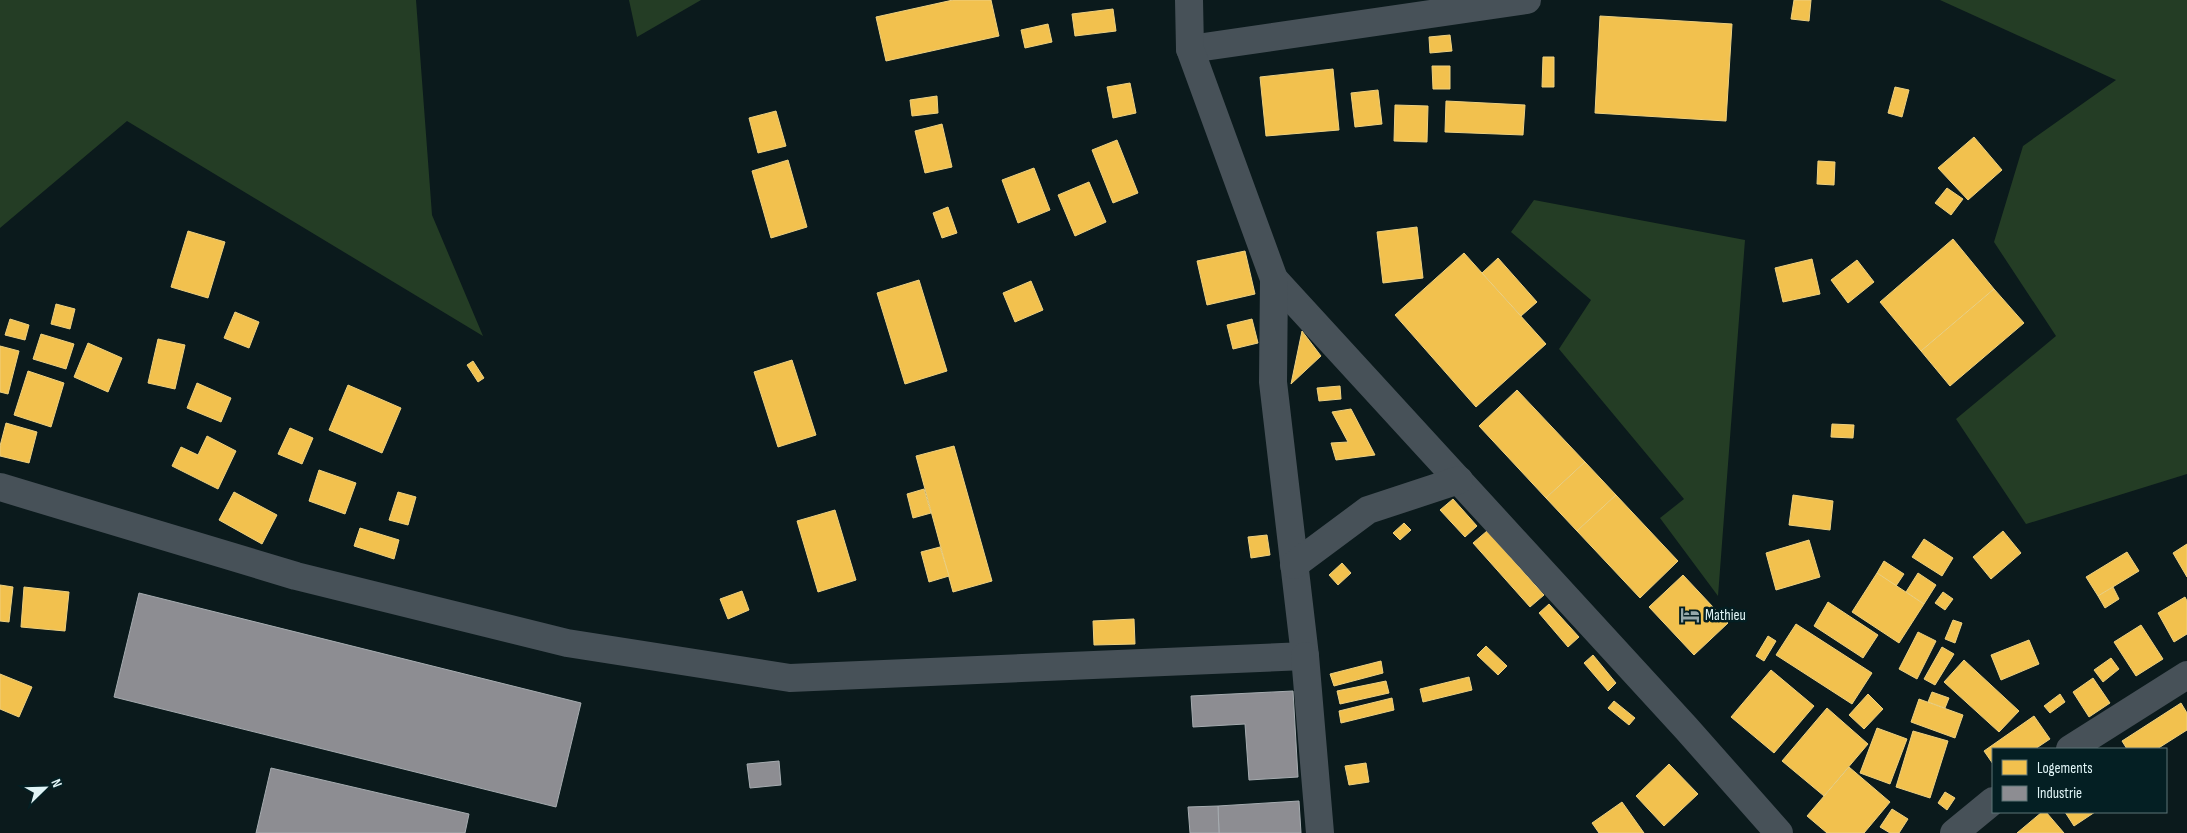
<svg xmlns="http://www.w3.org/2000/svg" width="2187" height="833" font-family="'Sofia Sans Condensed',sans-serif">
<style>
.green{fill:#243d25}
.homes{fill:#f2c14e;stroke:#edd080}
.industry{fill:#8d8d92;stroke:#a6acb0}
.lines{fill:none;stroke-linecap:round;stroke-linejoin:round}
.street{stroke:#475158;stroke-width:28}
.labels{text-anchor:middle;stroke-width:5;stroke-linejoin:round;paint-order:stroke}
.poi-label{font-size:15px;fill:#e0f4f6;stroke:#041f23;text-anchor:start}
</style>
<rect width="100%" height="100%" fill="#0b1a1c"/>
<!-- green -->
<g class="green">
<polygon points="0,0 416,0 432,215 483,336 127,121 0,228"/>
<polygon points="629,0 701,0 637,37"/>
<polygon points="1940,0 2187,0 2187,474 2026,524 1956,419 2056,336 1994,242 2023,146 2116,80"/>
<polygon points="1534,200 1745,240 1718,596 1660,518 1684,499 1559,349 1591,300 1511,232"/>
</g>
<!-- homes -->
<g class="homes">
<polygon points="953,0 991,0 999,36 886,61 876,17"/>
<polygon points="1794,0 1811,0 1809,21 1791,19"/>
<polygon points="1113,9 1116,31 1075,36 1072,14"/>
<polygon points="1600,16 1732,24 1726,121 1595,113"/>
<polygon points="1048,24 1052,42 1025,48 1021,30"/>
<polygon points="1450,35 1452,51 1430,53 1429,37"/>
<polygon points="1543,57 1554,57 1554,87 1542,87"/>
<polygon points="1432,66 1450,66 1450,89 1433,89"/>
<polygon points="1333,69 1339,130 1266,136 1260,77"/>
<polygon points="1130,83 1136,113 1113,118 1107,87"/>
<polygon points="1895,87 1909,90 1902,117 1888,113"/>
<polygon points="1378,90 1382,124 1355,127 1351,93"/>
<polygon points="937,96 938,113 912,116 910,100"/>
<polygon points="1446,101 1525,105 1523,135 1445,132"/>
<polygon points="1395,105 1428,106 1427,142 1394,141"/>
<polygon points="776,111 786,146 758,153 749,118"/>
<polygon points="942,124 952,167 925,173 915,131"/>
<polygon points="1974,137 2002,170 1968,200 1938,168"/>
<polygon points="1117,140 1138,193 1113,203 1092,150"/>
<polygon points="788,160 807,227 771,238 752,171"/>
<polygon points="1818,161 1835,162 1834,185 1817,184"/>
<polygon points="1034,168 1050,210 1018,223 1002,180"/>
<polygon points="1089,182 1106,222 1075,236 1058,195"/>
<polygon points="1947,188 1963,199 1951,215 1935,203"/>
<polygon points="948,207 957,233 942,238 933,213"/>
<polygon points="1417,227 1423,278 1383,283 1377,232"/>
<polygon points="188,231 225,242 208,298 171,287"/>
<polygon points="1953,239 1994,289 1921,351 1880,302"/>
<polygon points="1245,251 1255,294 1207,305 1197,261"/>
<polygon points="1464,253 1546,344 1476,407 1395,315"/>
<polygon points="1498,258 1537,302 1521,316 1482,273"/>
<polygon points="1812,259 1820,294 1783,302 1775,268"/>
<polygon points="1857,260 1874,282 1848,303 1831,280"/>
<polygon points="919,280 947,371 905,384 877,293"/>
<polygon points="1031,281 1043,310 1015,322 1003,293"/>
<polygon points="1994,289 2024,323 1950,386 1921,351"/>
<polygon points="56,304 75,309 70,329 51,324"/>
<polygon points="235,312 259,322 249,348 224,338"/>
<polygon points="10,319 29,325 25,340 5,335"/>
<polygon points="1252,319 1258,343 1233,349 1227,325"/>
<polygon points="1302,331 1321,356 1291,384"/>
<polygon points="41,334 74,344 66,369 33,359"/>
<polygon points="158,339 185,345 175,389 148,383"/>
<polygon points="88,343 122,358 108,392 74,377"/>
<polygon points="0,346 19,351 8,394 0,392"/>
<polygon points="792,360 816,435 778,447 754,372"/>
<polygon points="473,361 484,378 478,382 467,365"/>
<polygon points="28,371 64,383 51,427 14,415"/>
<polygon points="197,383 231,398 221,422 187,408"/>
<polygon points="348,385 401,408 382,453 329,430"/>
<polygon points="1340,386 1341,399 1319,401 1317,388"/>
<polygon points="1517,390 1585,462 1546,498 1479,426"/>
<polygon points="1351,409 1375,455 1336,460 1331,443 1348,442 1332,412"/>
<polygon points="6,423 37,432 29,463 0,456 0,446"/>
<polygon points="1832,424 1854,425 1853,438 1831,437"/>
<polygon points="290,428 313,438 302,464 278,454"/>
<polygon points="207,436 236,451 218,489 172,466 181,447 198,455"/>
<polygon points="954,446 992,581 953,592 916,456"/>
<polygon points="1585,462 1616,495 1577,531 1546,498"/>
<polygon points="319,470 356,483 345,514 309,501"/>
<polygon points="924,489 931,513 913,518 907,494"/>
<polygon points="234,492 277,515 262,544 219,520"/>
<polygon points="398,492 416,497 408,525 389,520"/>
<polygon points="1616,495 1678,561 1640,598 1577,531"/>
<polygon points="1793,495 1833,501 1830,530 1789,525"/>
<polygon points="1453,499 1477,526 1465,537 1440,510"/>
<polygon points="835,510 856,580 818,592 797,521"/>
<polygon points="1404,523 1411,530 1400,540 1393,533"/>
<polygon points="360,528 399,540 394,559 354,546"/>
<polygon points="1487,531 1544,595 1530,607 1473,543"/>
<polygon points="2003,531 2021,553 1991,579 1973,557"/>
<polygon points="1267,535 1270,555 1251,558 1248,537"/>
<polygon points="1924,539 1953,558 1942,576 1912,557"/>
<polygon points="1809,540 1820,577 1776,590 1766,553"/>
<polygon points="2187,544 2187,577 2173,553"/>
<polygon points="940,547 949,576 929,582 921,552"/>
<polygon points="2127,552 2139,571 2098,596 2086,577"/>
<polygon points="1884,561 1904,574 1896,586 1877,573"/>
<polygon points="1342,563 1351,573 1338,585 1329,575"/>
<polygon points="1877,573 1924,604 1899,643 1852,612"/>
<polygon points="1918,573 1936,585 1924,604 1906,592"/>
<polygon points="1683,575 1728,623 1694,655 1649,607"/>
<polygon points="0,585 13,587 9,622 0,621"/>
<polygon points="24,587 69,592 65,631 21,627"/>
<polygon points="2113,587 2119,599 2105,608 2098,596"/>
<polygon points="742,591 749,610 728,619 720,599"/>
<polygon points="1943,592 1953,599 1945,610 1935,603"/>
<polygon points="2185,597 2187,601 2187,634 2174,642 2158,613"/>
<polygon points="1828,602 1878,635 1863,658 1814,626"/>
<polygon points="1549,604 1579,637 1568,647 1539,613"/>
<polygon points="1134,619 1135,644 1094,645 1093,621"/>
<polygon points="1953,620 1962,623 1955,643 1945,639"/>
<polygon points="1796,624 1872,673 1852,704 1776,655"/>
<polygon points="2141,625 2163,659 2136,676 2114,642"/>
<polygon points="1918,632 1936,641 1917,679 1899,669"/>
<polygon points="1768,636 1776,641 1764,661 1756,656"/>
<polygon points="2029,640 2039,664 2001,680 1991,655"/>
<polygon points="1486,646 1507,666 1498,675 1477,655"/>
<polygon points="1942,647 1954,654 1935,685 1924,679"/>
<polygon points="1593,655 1616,683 1608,691 1584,663"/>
<polygon points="2111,658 2119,669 2103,682 2094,670"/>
<polygon points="1964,660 2019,711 1999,732 1944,682"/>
<polygon points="1381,661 1383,673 1334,686 1330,674"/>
<polygon points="1771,670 1814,706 1774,753 1731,717"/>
<polygon points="0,674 32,687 19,717 0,709"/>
<polygon points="1469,677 1472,690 1423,702 1420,689"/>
<polygon points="2093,678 2110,703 2089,717 2073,692"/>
<polygon points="1386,681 1389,693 1340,704 1337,691"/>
<polygon points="1932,692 1949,698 1945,708 1928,702"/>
<polygon points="1868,694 1883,709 1864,729 1849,715"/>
<polygon points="2060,694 2065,702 2050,713 2044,706"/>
<polygon points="1392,698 1394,710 1341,723 1339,711"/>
<polygon points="1919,699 1963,715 1955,738 1911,722"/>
<polygon points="1614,701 1635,718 1629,725 1608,708"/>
<polygon points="2181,703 2187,713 2187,730 2157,749 2127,749 2122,741"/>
<polygon points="1827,708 1868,744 1824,796 1782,761"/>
<polygon points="2034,716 2050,739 2035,749 1993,749 1993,764 1984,751"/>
<polygon points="1877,728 1907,739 1890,784 1860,773"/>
<polygon points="1913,731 1948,741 1930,798 1896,787"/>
<polygon points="1366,763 1369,782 1349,785 1345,766"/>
<polygon points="1669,764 1698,794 1664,826 1636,796"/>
<polygon points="1849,767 1890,802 1864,833 1827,833 1807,816"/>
<polygon points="1945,792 1955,798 1947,810 1938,803"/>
<polygon points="1622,802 1644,833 1599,833 1592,823"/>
<polygon points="1892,809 1908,819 1899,833 1890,833 1880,827"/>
<polygon points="2042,812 2046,812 2064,833 2017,833"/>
<polygon points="2065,812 2095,812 2074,826"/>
</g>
<!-- industry -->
<g class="industry">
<polygon points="139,593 581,703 556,807 114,697"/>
<polygon points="1293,691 1298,777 1249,780 1245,724 1193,727 1191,696"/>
<polygon points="779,761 781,785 750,788 747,764"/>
<polygon points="271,768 469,814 465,833 256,833"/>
<polygon points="1299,801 1301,833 1219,833 1218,806"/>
<polygon points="1218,806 1219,833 1190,833 1188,807"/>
</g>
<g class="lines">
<!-- street -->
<g class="street">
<polyline points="1190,49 1527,0"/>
<polyline points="1274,279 1686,728 1779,833"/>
<polyline points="0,487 296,576 567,643 790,678 1305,656 1273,382 1274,279 1190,49 1189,0"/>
<polyline points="1294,565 1368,510 1459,480"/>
<polyline points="1305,656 1320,833"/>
<polyline points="2070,749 2187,675"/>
<polyline points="1954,833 1993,801"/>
</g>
</g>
<!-- icons -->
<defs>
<g id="hotel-bare" transform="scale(1.5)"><path d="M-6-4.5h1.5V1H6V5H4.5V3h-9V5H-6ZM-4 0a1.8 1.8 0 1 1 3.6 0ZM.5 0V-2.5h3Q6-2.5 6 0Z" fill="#95a8aa" stroke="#041f23" stroke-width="2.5" paint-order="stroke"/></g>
</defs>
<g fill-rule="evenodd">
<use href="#hotel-bare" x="1690" y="615"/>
</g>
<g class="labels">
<!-- poi labels -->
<g class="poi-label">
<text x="1705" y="620">Mathieu</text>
</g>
</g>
<!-- legend -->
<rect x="1992" y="748" width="175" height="65" fill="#041f23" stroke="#5c7477"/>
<rect x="2002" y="760" width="25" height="15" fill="#f2c14e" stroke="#5c7477"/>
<text x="2037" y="773" font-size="15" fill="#e0f4f6">Logements</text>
<rect x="2002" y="786" width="25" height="15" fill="#8d8d92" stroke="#5c7477"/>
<text x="2037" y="798" font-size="15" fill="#e0f4f6">Industrie</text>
<!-- north arrow -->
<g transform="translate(45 788) rotate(67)" stroke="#041f23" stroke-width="4" paint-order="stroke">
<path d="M0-4L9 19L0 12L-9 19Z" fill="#e0f4f6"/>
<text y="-8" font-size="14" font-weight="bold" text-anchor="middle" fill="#e0f4f6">N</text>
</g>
</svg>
